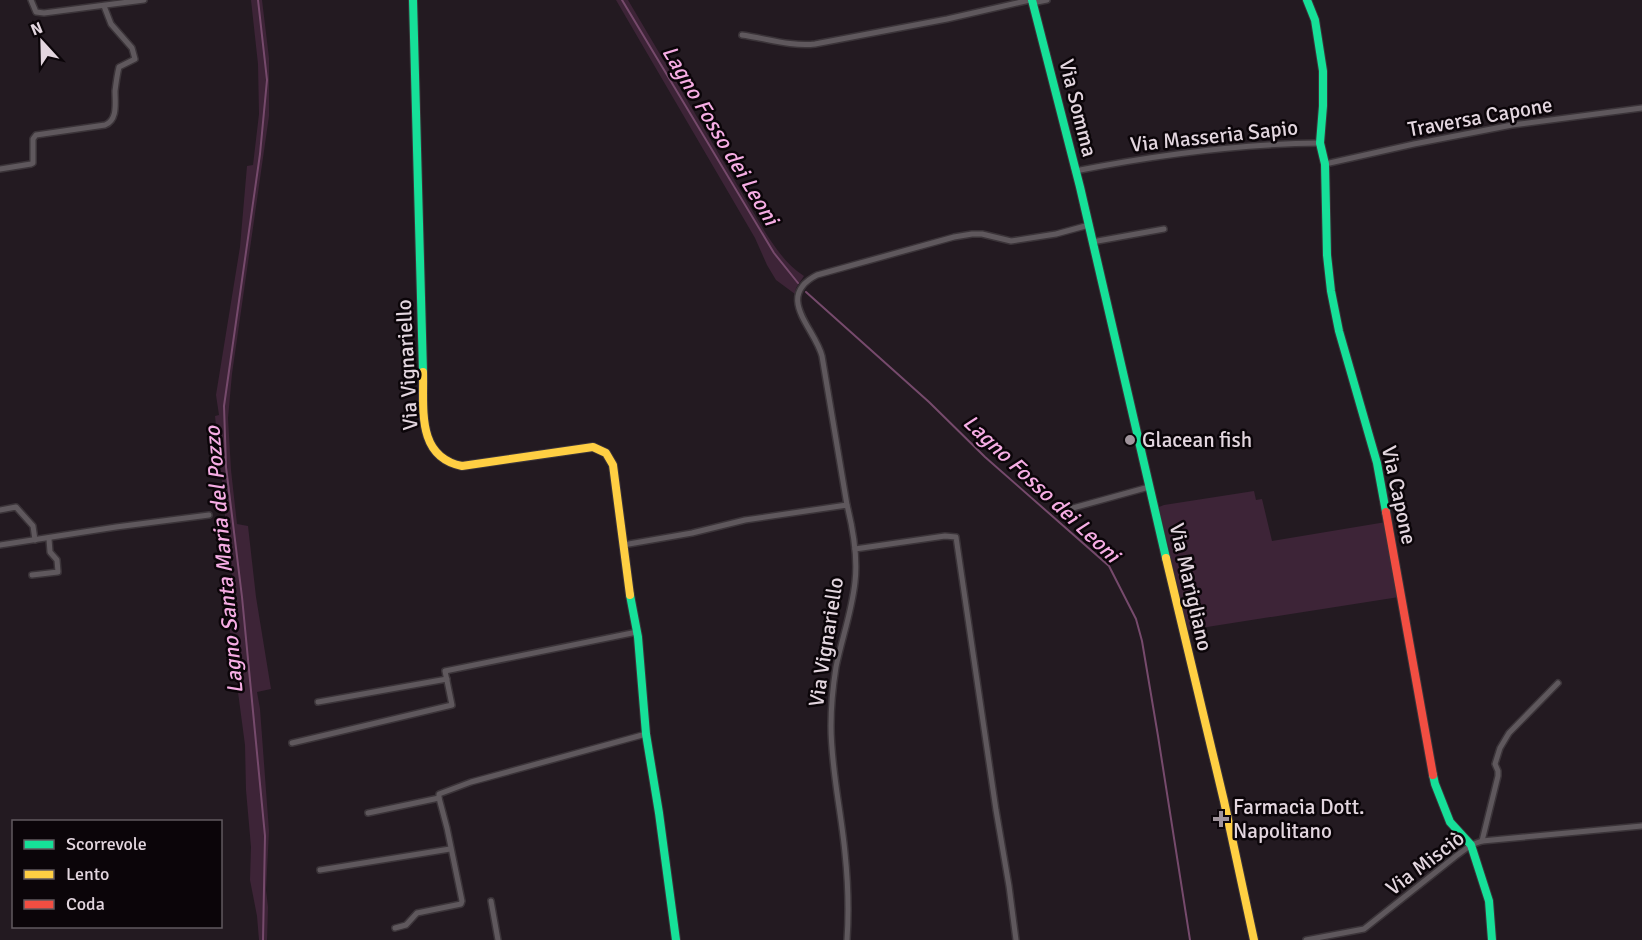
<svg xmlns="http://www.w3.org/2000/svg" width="1642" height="940" font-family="Signika,sans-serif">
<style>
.green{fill:#3d2437}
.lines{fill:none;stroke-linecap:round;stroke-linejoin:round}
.stream{stroke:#764a6c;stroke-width:2}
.street-casing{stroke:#3b3439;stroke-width:8}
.fast-casing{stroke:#3b3439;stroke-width:10}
.slow-casing{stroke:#3b3439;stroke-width:10}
.jam-casing{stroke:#3b3439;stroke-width:10}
.street{stroke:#5f585d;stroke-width:5}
.fast{stroke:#16e098;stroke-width:8}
.slow{stroke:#ffcf43;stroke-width:8}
.jam{stroke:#f24e42;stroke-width:8}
.poi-dot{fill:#a0949c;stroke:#0b0509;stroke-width:2}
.labels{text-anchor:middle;stroke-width:5;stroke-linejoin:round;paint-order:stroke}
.street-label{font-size:21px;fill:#e3d6df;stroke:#0b0509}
.poi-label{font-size:21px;fill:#e3d6df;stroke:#0b0509;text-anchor:start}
.water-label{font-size:22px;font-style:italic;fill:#f6ade4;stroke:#0b0509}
</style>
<rect width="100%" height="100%" fill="#231a21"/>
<!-- green -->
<g class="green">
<polygon points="251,0 262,0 269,58 269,116 232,374 228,418 231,470 237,524 248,526 256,597 271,689 257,692 260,709 269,831 266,890 268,907 267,940 259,940 257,916 250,880 251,847 246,790 245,745 225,594 234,593 224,507 220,504 222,482 215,416 219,415 216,395 240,247 247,166 253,165 259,114 258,64"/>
<path d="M616,0H628L765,232C776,249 787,265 804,276L796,288L795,294L776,280L767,265L755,238Z"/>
<polygon points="1254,491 1256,500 1262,499 1272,541 1386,522 1399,597 1188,630 1159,507 1164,505"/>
</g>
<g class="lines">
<!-- stream -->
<g class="stream">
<polyline points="258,0 267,80 260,154 224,406 226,467 242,597 265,836 263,940"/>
<polyline points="622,0 774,253 798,283"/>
<polyline points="806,292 929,402 985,457 1109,566 1136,619 1142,641 1158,736 1190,940"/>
</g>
<!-- street casing -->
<g class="street-casing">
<g id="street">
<polyline points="31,0 36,12 44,13 144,0"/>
<polyline points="1032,3 1047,0"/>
<path d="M742,35C764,38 793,47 815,44L947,19L1030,0"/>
<polyline points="1325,164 1414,144 1512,125 1642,108"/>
<path d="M0,169L31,164L33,163V139L36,135L105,125C118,120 115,103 115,91C116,83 117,75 119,67L135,59L132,48L111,24L104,6"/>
<path d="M1075,171C1156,155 1238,144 1320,143"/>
<polyline points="1092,242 1164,229"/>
<path d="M847,505L822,356C815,328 774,297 817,275L954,237L972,234H982L1011,241L1056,234L1089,225"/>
<polyline points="0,510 16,507 33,526 35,540"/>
<polyline points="1062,511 1149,487"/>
<polyline points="0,545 116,527 209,515"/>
<path d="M623,545L692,533L745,520L847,505C853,529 858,556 855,582C852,611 842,638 836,667C833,686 831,706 831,726C831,769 841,810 845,853C848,882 849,911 847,940"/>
<polyline points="855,549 945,536 956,537 996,810 1009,886 1016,940"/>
<polyline points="32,575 58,572 57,560 50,552 49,539"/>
<polyline points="318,702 447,679"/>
<polyline points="292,743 452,705 445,671 637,632"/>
<polyline points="368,813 439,798"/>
<polyline points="1482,841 1498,776 1498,771 1495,764 1500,748 1509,733 1558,683"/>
<polyline points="320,870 450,849"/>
<polyline points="491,901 498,940"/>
<polyline points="395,928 406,925 417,913 461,904 462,901 447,828 439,798 439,794 471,782 646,734"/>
<polyline points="1306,940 1364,929 1456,856 1471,845 1482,841 1642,826"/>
</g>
</g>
<!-- fast casing -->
<g class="fast-casing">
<g id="fast">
<polyline points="413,0 423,372"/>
<polyline points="1032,0 1080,187 1166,558"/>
<polyline points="1307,0 1315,20 1323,71 1323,106 1320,143 1325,164 1327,255 1331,291 1339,331 1377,463 1386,512"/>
<polyline points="630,595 638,637 646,734 659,813 676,940"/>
<polyline points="1433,775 1435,784 1450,822 1471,845 1489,901 1492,940"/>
</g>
</g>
<!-- slow casing -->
<g class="slow-casing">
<g id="slow">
<path d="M423,372C424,408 416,457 462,466L593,447L606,453L613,465L630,595"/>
<polyline points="1166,558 1224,801 1254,940"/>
</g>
</g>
<!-- jam casing -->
<g class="jam-casing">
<polyline id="jam" points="1386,512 1433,775"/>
</g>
<!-- street -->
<use href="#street" class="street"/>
<!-- fast -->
<use href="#fast" class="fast"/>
<!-- slow -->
<use href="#slow" class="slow"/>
<!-- jam -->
<use href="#jam" class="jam"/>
</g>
<!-- markers -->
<g class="poi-dot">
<circle cx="1130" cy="440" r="6"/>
<path d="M1218 810h6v6h6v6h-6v6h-6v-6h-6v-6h6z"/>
</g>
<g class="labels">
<!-- street labels -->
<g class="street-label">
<text transform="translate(1078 108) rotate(76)" y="7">Via Somma</text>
<text transform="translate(1480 117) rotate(-10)" y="7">Traversa Capone</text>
<text transform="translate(1214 136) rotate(-6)" y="7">Via Masseria Sapio</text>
<text transform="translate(407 365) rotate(-93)" y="7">Via Vignariello</text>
<text transform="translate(1399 495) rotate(78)" y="7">Via Capone</text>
<text transform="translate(1191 587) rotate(77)" y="7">Via Marigliano</text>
<text transform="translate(826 642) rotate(-81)" y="7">Via Vignariello</text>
<text transform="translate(1425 863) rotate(-37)" y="7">Via Misciò</text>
</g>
<!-- poi labels -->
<g class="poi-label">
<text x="1142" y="447">Glacean fish</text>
<text x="1233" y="814">Farmacia Dott.<tspan x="1233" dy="24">Napolitano</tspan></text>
</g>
<!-- water labels -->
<g class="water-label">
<text transform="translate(721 135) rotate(59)" y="8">Lagno Fosso dei Leoni</text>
<text transform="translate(1042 488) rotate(43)" y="8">Lagno Fosso dei Leoni</text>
<text transform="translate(223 560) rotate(-95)" y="8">Lagno Santa Maria del Pozzo</text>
</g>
</g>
<!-- legend -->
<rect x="12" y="820" width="210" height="108" fill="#0b0509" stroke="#61595f" stroke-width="1.5"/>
<rect x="24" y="840" width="30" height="9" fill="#16e098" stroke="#61595f" stroke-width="1.5"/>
<text x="66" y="850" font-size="18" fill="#e3d6df">Scorrevole</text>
<rect x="24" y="870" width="30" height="9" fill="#ffcf43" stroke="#61595f" stroke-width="1.5"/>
<text x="66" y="880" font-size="18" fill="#e3d6df">Lento</text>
<rect x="24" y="900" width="30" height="9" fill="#f24e42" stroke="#61595f" stroke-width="1.5"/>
<text x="66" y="910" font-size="18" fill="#e3d6df">Coda</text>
<!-- north arrow -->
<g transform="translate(42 42) rotate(338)" stroke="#0b0509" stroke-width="4.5" paint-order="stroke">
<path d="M0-4.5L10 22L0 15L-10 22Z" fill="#e3d6df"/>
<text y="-9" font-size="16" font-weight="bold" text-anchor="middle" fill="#e3d6df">N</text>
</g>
</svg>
